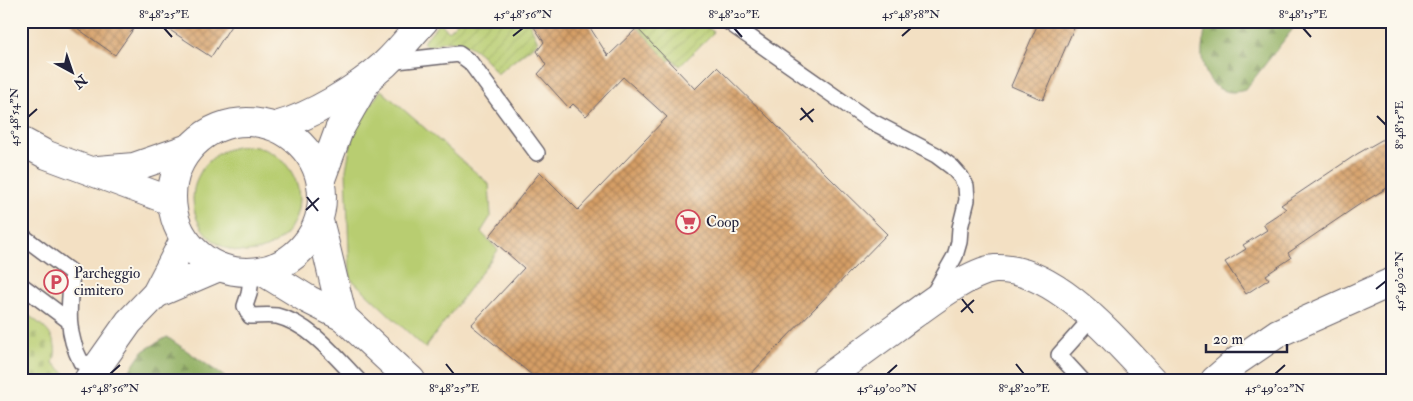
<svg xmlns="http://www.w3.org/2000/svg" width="1413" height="401" font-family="'IM FELL Double Pica',serif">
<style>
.grass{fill:#b8cd71;stroke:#6d7856}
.forest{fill:url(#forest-firs);stroke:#5a694f}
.cemetery{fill:url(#cemetery-stones);stroke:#6d7856}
.garden{fill:url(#garden-furrows);stroke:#6d7856}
.building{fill:url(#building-cross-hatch)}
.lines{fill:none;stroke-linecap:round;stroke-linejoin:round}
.service-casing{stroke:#6b646b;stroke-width:18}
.minor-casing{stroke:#6b646b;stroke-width:30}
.tertiary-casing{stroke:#6b646b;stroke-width:30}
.service{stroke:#fff;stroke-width:15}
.minor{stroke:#fff;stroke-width:28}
.tertiary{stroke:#fff;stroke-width:28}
.ticks{fill:none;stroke:#22223b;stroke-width:2}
.labels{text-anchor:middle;stroke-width:4;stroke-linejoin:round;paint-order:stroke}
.poi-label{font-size:15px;fill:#22223b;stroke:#fbf7ec;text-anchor:start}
.neatline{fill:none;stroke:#22223b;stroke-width:2}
.ticks-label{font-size:12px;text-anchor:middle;fill:#22223b}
</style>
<defs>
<pattern id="forest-firs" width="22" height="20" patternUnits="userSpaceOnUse" patternTransform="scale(1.25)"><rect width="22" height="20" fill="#92b063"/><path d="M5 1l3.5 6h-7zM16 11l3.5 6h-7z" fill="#778f53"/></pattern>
<pattern id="cemetery-stones" width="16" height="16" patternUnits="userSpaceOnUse" patternTransform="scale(1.25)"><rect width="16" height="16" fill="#b8cd71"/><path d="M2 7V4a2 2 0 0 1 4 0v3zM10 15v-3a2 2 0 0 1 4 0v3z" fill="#9eb063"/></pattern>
<pattern id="garden-furrows" width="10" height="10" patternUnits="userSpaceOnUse" patternTransform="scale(1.25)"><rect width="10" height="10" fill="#b8cd71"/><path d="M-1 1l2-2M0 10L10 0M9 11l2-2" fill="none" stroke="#9eb063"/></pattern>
<pattern id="building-cross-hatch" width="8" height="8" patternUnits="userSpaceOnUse" patternTransform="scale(1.25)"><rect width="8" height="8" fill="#d59e65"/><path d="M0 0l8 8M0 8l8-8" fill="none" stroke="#ac8054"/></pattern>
</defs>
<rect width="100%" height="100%" fill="#fbf7ec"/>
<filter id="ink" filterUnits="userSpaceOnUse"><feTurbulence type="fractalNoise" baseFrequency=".02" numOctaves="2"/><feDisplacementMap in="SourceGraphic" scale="10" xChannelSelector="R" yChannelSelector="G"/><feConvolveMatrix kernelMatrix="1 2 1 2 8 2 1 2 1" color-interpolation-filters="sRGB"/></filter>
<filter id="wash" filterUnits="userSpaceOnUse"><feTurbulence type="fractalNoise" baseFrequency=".0096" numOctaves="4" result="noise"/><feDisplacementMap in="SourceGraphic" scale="20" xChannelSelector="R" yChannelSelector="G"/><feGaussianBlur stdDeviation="1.12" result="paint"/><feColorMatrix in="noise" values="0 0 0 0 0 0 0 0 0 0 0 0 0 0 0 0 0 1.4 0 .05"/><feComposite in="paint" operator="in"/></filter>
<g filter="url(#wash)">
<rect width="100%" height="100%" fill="#f3e0c3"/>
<!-- grass -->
<g class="grass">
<polygon points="381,90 489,184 491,216 481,232 498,250 425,348 350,278 346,170 353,131"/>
<circle cx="246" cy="199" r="53"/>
</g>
<!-- forest -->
<g class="forest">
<path d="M1208,21H1299L1245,90C1219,98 1205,81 1202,57C1201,46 1205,31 1208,21Z"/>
<polygon points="167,337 229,380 123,380 143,351"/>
</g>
<!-- cemetery -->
<path class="cemetery" d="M21,310C40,324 63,336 53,363L66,374L62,380H21Z"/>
<!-- garden -->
<g class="garden">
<path d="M459,21H532L530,24L538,42L497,74C486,58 473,43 451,41C444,40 435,45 428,47L423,42L440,22L448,31Z"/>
<polygon points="625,21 698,21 714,32 680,66 672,59 668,61 639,29"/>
</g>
<g id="blocks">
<!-- building -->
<g class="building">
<polygon points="67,21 139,21 115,55"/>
<polygon points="156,21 234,21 211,57"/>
<polygon points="530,21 581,21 589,26 608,56 637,28 695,89 717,67 887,234 745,380 538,380 471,325 524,268 489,237 540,172 578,210 667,117 623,77 586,116 573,104 569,108 538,74 546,65 537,51 544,42"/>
<polygon points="1039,21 1077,21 1043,100 1011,86"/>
<polygon points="1392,134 1392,185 1357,206 1288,253 1291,258 1266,275 1269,279 1246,294 1225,262 1246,249 1243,245 1267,230 1263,224 1286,209 1281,205 1357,154"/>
</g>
</g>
</g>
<g filter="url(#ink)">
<use href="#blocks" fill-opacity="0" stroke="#6b646b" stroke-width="1"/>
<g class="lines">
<!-- service casing -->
<g class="service-casing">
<g id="service">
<polyline points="727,21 867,119 936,155 952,167 961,177 966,186 967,200 960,228 959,242 955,256 933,295"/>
<polyline points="388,62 459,54 470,62 537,153"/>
<path d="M21,235L72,273C69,306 65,331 81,362L90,364L101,360"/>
<path d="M252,272L249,294L245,306L250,316C258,316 268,315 277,316C310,324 335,356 358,380"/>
<polyline points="21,285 68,320"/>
<polyline points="1082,380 1059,355 1093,317"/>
</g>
</g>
<!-- minor casing -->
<g class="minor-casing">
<g id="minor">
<path d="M319,221C328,253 334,285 343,317"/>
<polyline points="262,271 309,300 343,317 411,380"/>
<path d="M824,380C849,362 873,344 898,326C920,310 969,271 995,269C1055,266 1116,341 1153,380"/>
<polyline points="1215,380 1237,361 1278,333 1392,282"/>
</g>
</g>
<!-- tertiary casing -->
<g class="tertiary-casing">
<g id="tertiary">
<circle cx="247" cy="197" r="75"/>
<path d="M276,126C312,116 357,89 385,64C399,51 411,35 424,21"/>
<polyline points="21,141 47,155 171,201"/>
<polyline points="98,170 134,167 189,148"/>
<polyline points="321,179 339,130 367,81"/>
<polyline points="156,294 219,267"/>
<polyline points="88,380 129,322 156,294 184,240"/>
</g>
</g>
<!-- service -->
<use href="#service" class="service"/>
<!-- minor -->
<use href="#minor" class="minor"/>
<!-- tertiary -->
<use href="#tertiary" class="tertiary"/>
</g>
</g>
<!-- ticks -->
<path class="ticks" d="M164,28L172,37M734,28L742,37M1303,28L1311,37M513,36L523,28M902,36L911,28M801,108L813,122M1377,116L1386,125M28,117L37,109M800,120L814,109M307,197L318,211M306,210L319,198M1376,289L1386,281M962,299L973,313M961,312L974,300M446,364L454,374M1016,364L1024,374M110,374L120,365M887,374L897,365M1275,374L1285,365"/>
<!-- icons -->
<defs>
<g id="supermarket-ring" transform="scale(1.25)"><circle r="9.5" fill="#fbf7ec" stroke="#d1495b" stroke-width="1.5"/><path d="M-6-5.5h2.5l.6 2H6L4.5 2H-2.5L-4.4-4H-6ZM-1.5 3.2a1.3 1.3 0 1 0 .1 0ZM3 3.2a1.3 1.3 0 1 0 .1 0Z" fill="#d1495b"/></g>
<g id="parking-ring" transform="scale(1.25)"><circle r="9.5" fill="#fbf7ec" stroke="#d1495b" stroke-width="1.5"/><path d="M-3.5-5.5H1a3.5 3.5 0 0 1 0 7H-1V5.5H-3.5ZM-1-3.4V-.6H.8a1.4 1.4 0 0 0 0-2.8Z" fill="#d1495b"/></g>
</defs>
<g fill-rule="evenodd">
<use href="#supermarket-ring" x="688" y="222"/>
<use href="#parking-ring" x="56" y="282"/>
</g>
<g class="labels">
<!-- poi labels -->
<g class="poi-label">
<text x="706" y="227">Coop</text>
<text x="74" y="278">Parcheggio<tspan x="74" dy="17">cimitero</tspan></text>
</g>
</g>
<!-- margin -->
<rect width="1413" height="401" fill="none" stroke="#fbf7ec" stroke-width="55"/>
<!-- north arrow -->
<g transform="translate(72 72) rotate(140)" stroke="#fbf7ec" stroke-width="4" paint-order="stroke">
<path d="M0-4L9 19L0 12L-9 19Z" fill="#22223b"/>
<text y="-8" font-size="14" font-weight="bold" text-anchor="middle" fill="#22223b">N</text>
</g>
<!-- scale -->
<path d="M1206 344v8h81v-8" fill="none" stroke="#22223b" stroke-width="2.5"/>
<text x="1213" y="344" font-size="15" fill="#22223b" stroke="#fbf7ec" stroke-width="4" paint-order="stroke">20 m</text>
<rect x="28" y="28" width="1358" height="346" class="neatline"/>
<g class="ticks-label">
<text x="164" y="18">8°48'25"E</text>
<text x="523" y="18">45°48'56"N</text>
<text x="734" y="18">8°48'20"E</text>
<text x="911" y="18">45°48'58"N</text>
<text x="1303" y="18">8°48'15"E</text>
<text transform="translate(14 117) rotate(-90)" y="4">45°48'54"N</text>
<text transform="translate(1399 125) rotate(-90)" y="4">8°48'15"E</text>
<text transform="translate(1399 281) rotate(-90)" y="4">45°49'02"N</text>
<text x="110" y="392">45°48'56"N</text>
<text x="454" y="392">8°48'25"E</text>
<text x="887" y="392">45°49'00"N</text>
<text x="1024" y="392">8°48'20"E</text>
<text x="1275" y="392">45°49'02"N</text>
</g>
</svg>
